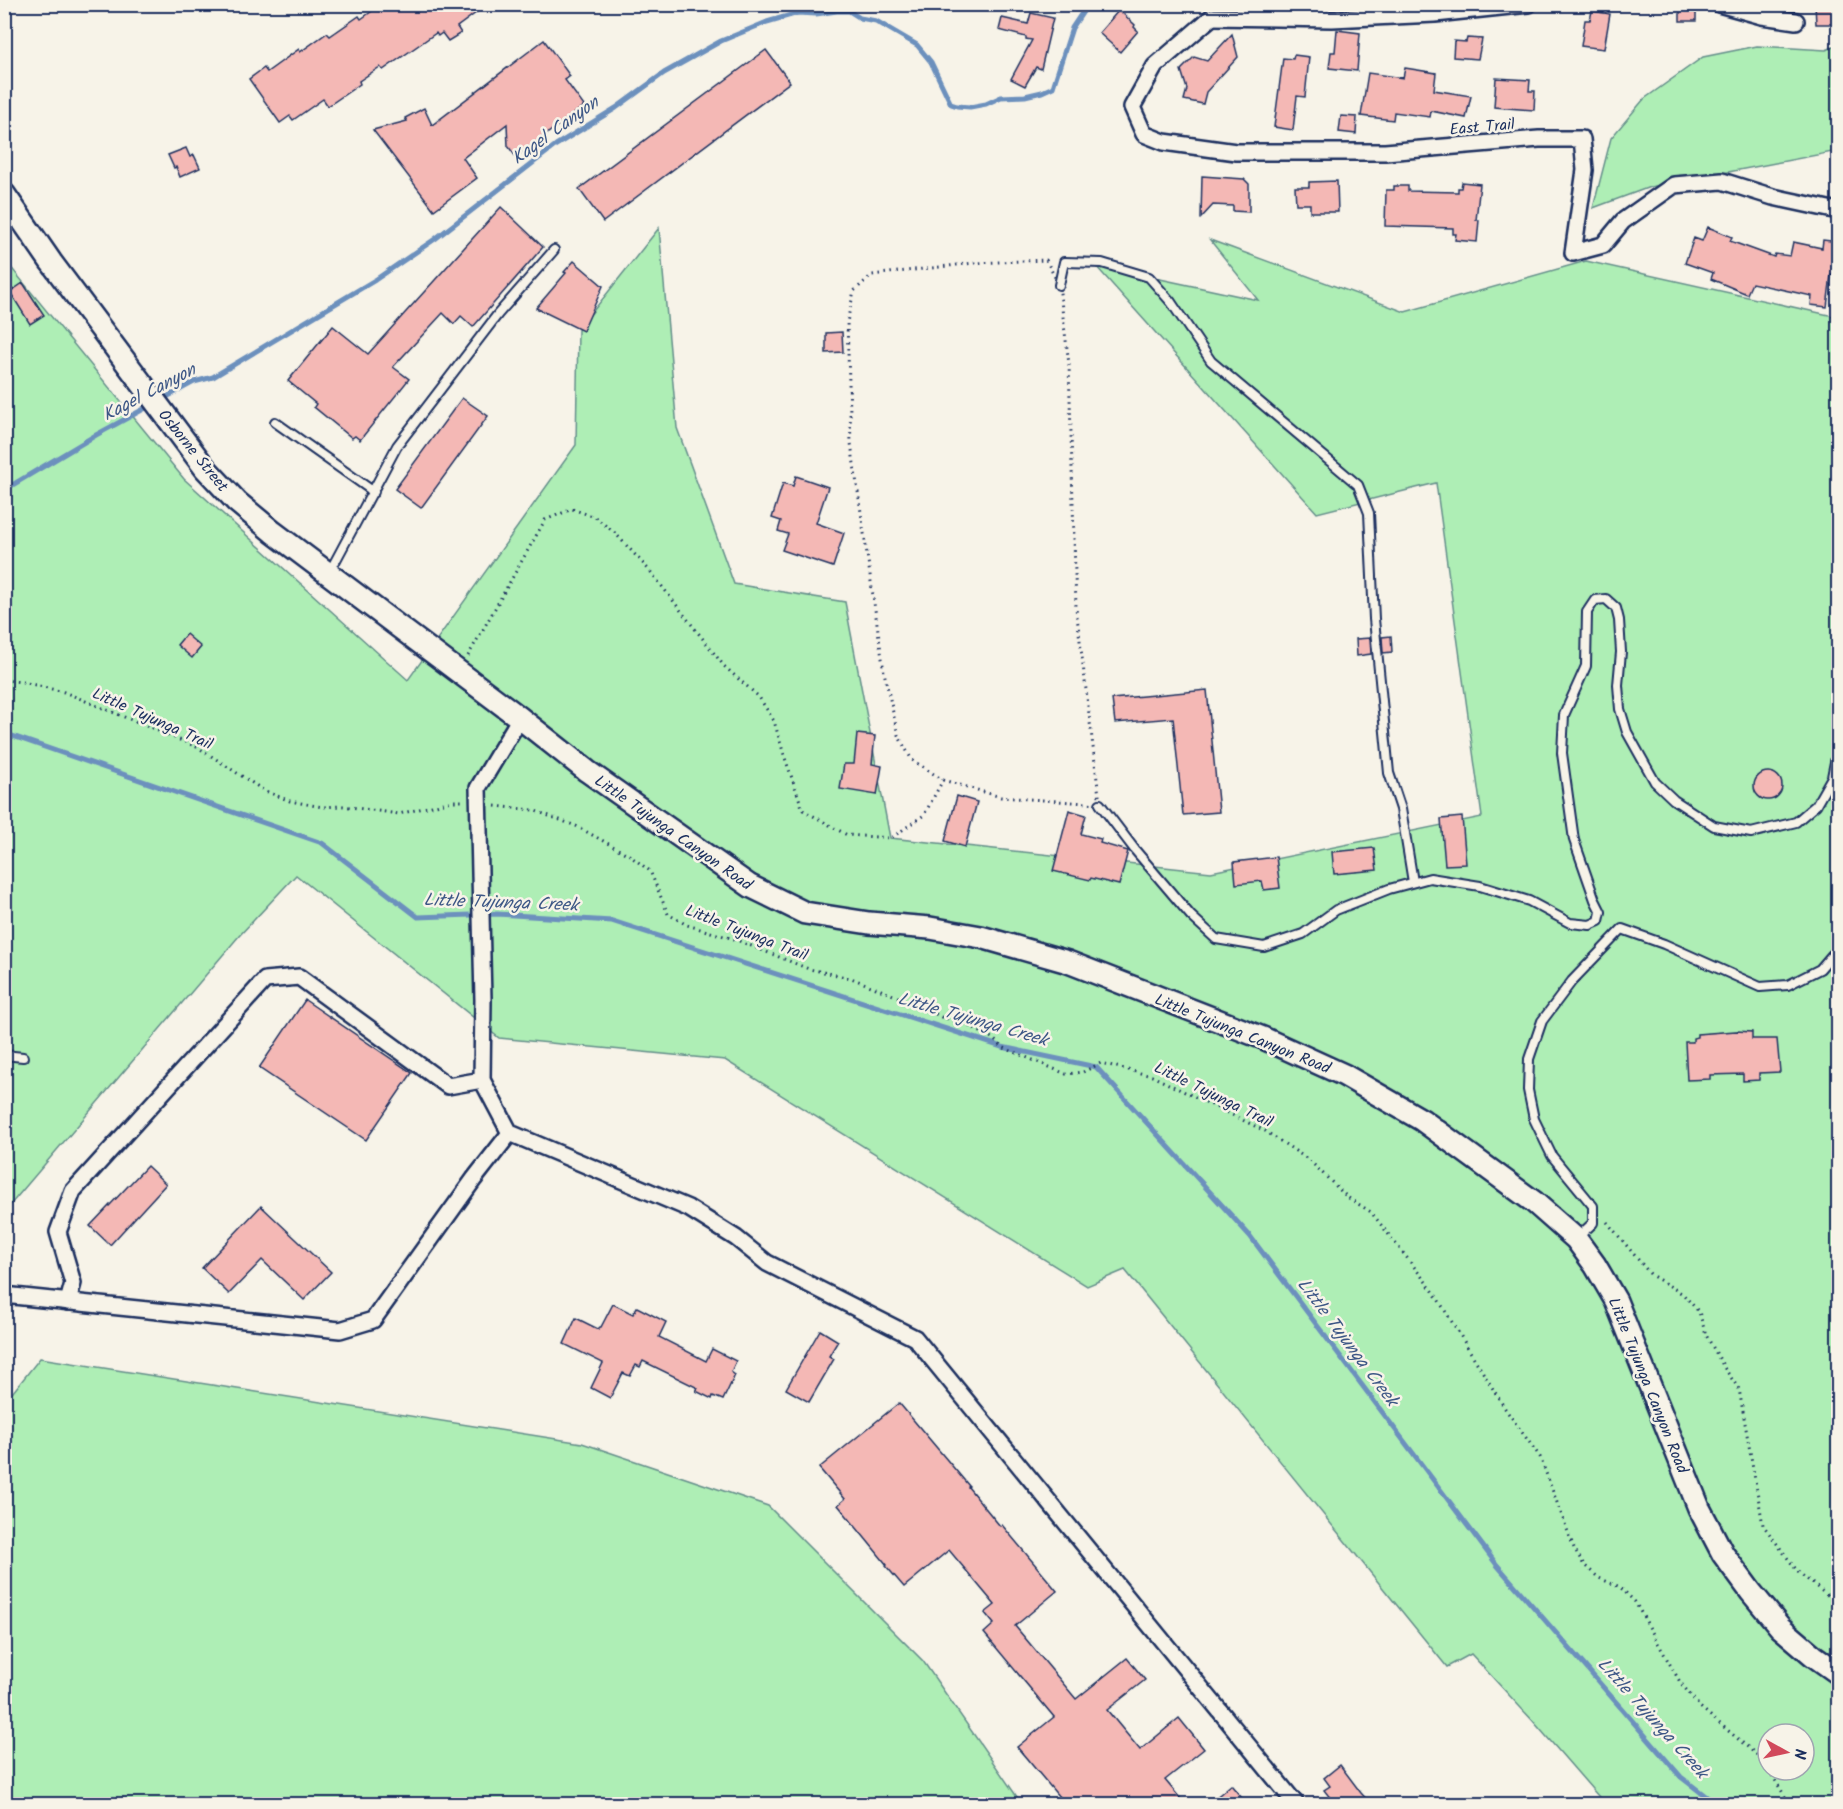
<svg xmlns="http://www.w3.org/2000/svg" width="1843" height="1809" font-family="Kalam,sans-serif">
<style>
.green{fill:#aeeeb5;stroke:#648e8a;stroke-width:1.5;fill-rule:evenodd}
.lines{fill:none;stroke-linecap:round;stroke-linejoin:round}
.stream{stroke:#6c90bd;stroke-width:5}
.building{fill:#f4b8b5;stroke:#1b2f5e;stroke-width:1.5}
.service-casing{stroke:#1b2f5e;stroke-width:12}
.minor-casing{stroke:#1b2f5e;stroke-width:20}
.secondary-casing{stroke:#1b2f5e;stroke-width:26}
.path{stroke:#1b2f5e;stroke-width:3;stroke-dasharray:1.5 4.5;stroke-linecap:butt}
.service{stroke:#f7f3e8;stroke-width:8}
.minor{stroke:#f7f3e8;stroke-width:15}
.secondary{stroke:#f7f3e8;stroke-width:21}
.labels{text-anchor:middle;stroke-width:5;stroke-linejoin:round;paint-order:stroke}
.street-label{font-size:16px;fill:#1b2f5e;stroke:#f7f3e8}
.water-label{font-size:18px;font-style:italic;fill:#3d5786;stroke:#f7f3e8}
</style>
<rect width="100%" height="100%" fill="#f7f3e8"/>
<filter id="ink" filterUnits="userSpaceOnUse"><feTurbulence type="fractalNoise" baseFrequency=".0167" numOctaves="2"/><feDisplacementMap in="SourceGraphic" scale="12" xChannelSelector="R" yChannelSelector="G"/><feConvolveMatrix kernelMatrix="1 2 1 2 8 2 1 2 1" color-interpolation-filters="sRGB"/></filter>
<g filter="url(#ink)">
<!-- green -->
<g class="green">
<polygon points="1838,45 1838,151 1650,187 1593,208 1611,138 1644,99 1703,57 1757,46 1826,50"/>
<path d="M659,228L677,428L734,584L845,602L890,838L1211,872L1482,817L1436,483L1317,513L1095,265L1258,300L1210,240L1405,312L1586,261L1838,317V1804H1605L1533,1721L1471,1654L1447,1667L1125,1270L1087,1286L725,1060L499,1038L296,875L239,936L5,1211V260L184,479L408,680L576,445L578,330ZM1768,1734H1804V1770H1768Z"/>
<polygon points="40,1358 582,1443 768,1506 923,1661 1022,1804 5,1804 5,1402"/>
</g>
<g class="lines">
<!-- stream -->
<g class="stream">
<polyline points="161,400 194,382 213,377 375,280 435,239 556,145 616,108 664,73 721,41 767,22 798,13 816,14 837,11 849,11 860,18 876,21 917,45 931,62 951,104 957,106 970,107 986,104 1001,97 1025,96 1042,92 1053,87 1072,28 1088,4"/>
<polyline points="4,490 96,435 153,404"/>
<polyline points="4,733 322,843 418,917 497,914 612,921 1002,1047 1096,1067 1250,1236 1497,1565 1681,1777 1716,1804"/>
</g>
</g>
<!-- building -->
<g class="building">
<polygon points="382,4 488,4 457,27 461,33 448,41 442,33 438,36 436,33 383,70 380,67 359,81 360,84 328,106 323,99 293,120 290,116 280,123 249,79 264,68 267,72 299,49 300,52 327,33 330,36 359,16 361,19"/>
<rect x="1680" y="4" width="16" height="17"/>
<polygon points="1815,4 1834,4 1834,7 1837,7 1838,24 1816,24"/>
<polygon points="1119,10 1135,25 1134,27 1138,31 1120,52 1099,33"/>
<polygon points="1592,11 1610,14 1604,49 1581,46 1585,20 1590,20"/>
<polygon points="1031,13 1053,18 1041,69 1036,67 1025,86 1011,79 1032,40 1026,39 1026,37 999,30 1002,18 1028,24"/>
<polygon points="1337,30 1360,33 1357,71 1329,68 1331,52 1335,52"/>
<polygon points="1232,34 1238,57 1206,92 1203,104 1184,100 1187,89 1181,70 1194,57 1207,61"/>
<polygon points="1467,38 1482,39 1478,59 1453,57 1454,41 1466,42"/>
<polygon points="544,40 570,76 565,80 584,106 516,157 508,146 507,124 463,158 477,178 434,210 373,130 407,121 405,118 424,108 432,125"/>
<polygon points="766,50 790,82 603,222 579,189"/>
<polygon points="1294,55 1309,57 1305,97 1297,96 1293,130 1274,127 1283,58 1293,59"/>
<polygon points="1405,68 1436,73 1434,90 1471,96 1466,118 1431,111 1430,117 1394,112 1393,120 1361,116 1368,73 1403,78"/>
<polygon points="1496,78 1530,80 1529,91 1535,91 1534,110 1494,107"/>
<polygon points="1341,116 1357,117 1356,134 1339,132"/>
<polygon points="186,148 190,157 194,155 200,168 180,177 176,167 174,168 168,155"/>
<polygon points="1202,176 1244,179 1249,184 1249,212 1233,211 1233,206 1213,205 1201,218"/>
<polygon points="1337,181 1338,212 1310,212 1310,204 1296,204 1295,187 1309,187 1309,182"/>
<polygon points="1462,182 1480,184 1476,220 1479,220 1477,242 1455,240 1456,234 1453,234 1453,228 1385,226 1386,190 1394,190 1394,186 1408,186 1408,191 1458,192 1458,188 1461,188"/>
<polygon points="501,207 543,247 473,327 461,316 454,324 443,313 393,367 409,379 360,440 355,436 352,438 314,407 316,404 288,381 333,326 368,354"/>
<polygon points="1708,227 1732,237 1730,241 1774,257 1775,254 1790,256 1793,242 1822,248 1823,240 1839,242 1839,276 1831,275 1827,307 1811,305 1812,296 1752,283 1747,294 1711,279 1713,273 1685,263 1694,238 1702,241"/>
<polygon points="574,261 603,286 583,331 536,308 566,273 564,272"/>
<polygon points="23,283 44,315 30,324 10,292"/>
<polygon points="842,332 843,352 826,353 826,333"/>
<polygon points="462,398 488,416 421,508 395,489"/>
<polygon points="796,476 828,487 816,523 844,533 833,567 782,550 788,534 778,531 781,521 772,518 783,483 793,486"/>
<polygon points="186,634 201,647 192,658 177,645"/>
<polygon points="1391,636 1392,652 1383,653 1382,637"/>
<polygon points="1370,638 1371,654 1357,656 1356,639"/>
<polygon points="1207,690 1219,812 1183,815 1173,718 1115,723 1112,699"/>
<polygon points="857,734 875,736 872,764 882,766 877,795 840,789 844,764 854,764"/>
<circle cx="1768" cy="786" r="14"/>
<polygon points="957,796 977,802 965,847 945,841"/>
<polygon points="1069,810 1086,815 1081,834 1101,839 1100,843 1128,851 1119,885 1091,878 1090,880 1053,871"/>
<polygon points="1462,817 1466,864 1445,865 1441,819"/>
<polygon points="1374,848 1377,870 1334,874 1332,852"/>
<polygon points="1276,857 1280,888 1264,890 1262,881 1236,884 1234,862"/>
<polygon points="305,1000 412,1073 366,1140 259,1068"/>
<polygon points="1736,1031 1752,1032 1752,1039 1777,1039 1780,1072 1759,1073 1759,1080 1743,1081 1743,1074 1710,1075 1710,1079 1687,1080 1685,1042 1693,1042 1693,1038 1697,1037 1697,1034"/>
<polygon points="147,1166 166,1184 110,1245 90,1226"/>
<polygon points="261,1206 331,1272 304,1300 262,1260 229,1294 202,1268"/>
<polygon points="613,1304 633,1314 637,1307 666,1322 659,1337 706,1361 712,1349 736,1361 731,1372 735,1375 723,1400 713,1396 712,1399 696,1391 698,1388 643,1361 640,1367 636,1365 630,1376 623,1373 610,1398 591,1388 603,1363 564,1344 576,1318 598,1329 600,1327 601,1327"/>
<polygon points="820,1330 838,1341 829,1356 834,1359 809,1402 786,1389"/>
<polygon points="899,1403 969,1486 968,1487 1000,1526 1002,1525 1057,1591 1015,1626 1076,1699 1127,1658 1145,1680 1107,1710 1140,1750 1179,1718 1204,1749 1165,1780 1185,1804 1065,1804 1017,1747 1054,1717 984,1633 994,1624 985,1613 995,1605 949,1550 904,1587 886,1566 887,1565 838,1505 845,1499 819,1468"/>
<polygon points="1340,1765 1361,1793 1371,1804 1335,1804 1324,1790 1330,1786 1324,1778"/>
<polygon points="1231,1785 1247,1804 1208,1804"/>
</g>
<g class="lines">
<!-- service casing -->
<g class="service-casing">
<g id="service">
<polyline points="1059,285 1064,262 1102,263 1149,277 1171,302 1211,361 1358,485 1369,513 1374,619 1389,773 1401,809 1413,882"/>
<polyline points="275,422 374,492"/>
<polyline points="329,573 397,446 498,314 554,250"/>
<polyline points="1100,804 1135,850 1191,916 1216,939 1264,947 1303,934 1336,910 1389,889 1430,878 1480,886 1529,901 1570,923 1590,925 1599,921 1601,912 1595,900 1574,840 1562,753 1564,715 1586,666 1587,612 1595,600 1606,599 1616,608 1619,620 1621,652 1618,685 1620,709 1627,732 1655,782 1674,800 1714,826 1751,833 1796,822 1816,805 1832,777 1838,747"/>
<polyline points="4,1055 23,1057"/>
<polyline points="1577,1238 1593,1223 1593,1206 1552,1156 1534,1119 1528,1090 1529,1059 1542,1021 1572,981 1622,929 1664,944 1760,987 1788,985 1820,969 1838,948"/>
</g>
</g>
<!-- minor casing -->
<g class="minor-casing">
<g id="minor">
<polyline points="1719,4 1762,16 1796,21"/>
<polyline points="1212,17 1155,66 1132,107 1144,134 1164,142 1236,152 1385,152 1539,139 1582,139 1585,170 1573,253 1603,245 1623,221 1674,185 1722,181 1773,197 1838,211"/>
<polyline points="1212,17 1332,19 1435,14 1529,4"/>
<polyline points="520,718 478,788 483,1000 482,1080 510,1133 688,1208 736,1238 767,1263 915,1338 1296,1804"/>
<polyline points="4,1295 340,1330 373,1320 474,1179 510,1133"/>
<polyline points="68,1302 73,1283 58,1232 73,1191 265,980 299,977 448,1086 482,1080"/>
</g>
</g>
<!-- secondary casing -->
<g class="secondary-casing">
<polyline id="secondary" points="4,194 51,262 205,468 237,502 273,532 520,718 587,771 750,886 805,913 869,923 930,928 981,937 1068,962 1263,1038 1344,1075 1422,1120 1534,1202 1576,1239 1595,1265 1616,1301 1699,1508 1723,1554 1751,1592 1780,1627 1814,1656 1838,1673"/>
</g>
<!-- path -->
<g class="path">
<polygon points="1046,260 1059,285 1069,364 1076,608 1100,804 1001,797 943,780 912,760 898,735 884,672 851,443 847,322 854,291 872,275 974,263"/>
<polyline points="468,656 545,520 572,509 595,517 615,533 650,571 724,666 759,697 774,721 785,758 803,810 847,835 891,838 924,815 943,780"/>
<polyline points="4,680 23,682 64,692 199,748 263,790 290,801 322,807 343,806 399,814 452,801 462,801"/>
<polyline points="495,806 533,810 576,826 629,855 650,871 668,914 687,925 734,939 809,969 851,978 881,990 925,1008 941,1017 961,1022 992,1038 1002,1047 1066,1074 1083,1072 1101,1063 1152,1076 1265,1131 1309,1160 1347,1197 1371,1212 1433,1291 1506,1410 1540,1457 1574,1548 1584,1565 1599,1578 1620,1587 1635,1602 1680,1682 1700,1707 1763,1760 1768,1769"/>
<polyline points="1607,1222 1651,1275 1683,1294 1699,1312 1706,1335 1725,1369 1739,1389 1763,1525 1798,1572 1838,1604"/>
<polyline points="1769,1770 1786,1798 1795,1804"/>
</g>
<!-- service -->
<use href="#service" class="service"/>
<!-- minor -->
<use href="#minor" class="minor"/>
<!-- secondary -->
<use href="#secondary" class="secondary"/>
</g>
</g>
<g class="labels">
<!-- street labels -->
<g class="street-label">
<text transform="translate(1482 126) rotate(-5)" y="6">East Trail</text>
<text transform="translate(194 450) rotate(51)" y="6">Osborne Street</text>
<text transform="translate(153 718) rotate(24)" y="6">Little Tujunga Trail</text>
<text transform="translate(674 832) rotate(35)" y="6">Little Tujunga Canyon Road</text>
<text transform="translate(747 932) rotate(21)" y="6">Little Tujunga Trail</text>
<text transform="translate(1243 1033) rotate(22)" y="6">Little Tujunga Canyon Road</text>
<text transform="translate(1214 1094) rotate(26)" y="6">Little Tujunga Trail</text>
<text transform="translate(1649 1385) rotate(68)" y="6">Little Tujunga Canyon Road</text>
</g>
<!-- water labels -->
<g class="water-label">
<text transform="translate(555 130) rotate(-36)" y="6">Kagel Canyon</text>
<text transform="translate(149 392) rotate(-28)" y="6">Kagel Canyon</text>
<text transform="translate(501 902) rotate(2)" y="6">Little Tujunga Creek</text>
<text transform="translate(973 1019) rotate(16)" y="6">Little Tujunga Creek</text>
<text transform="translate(1348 1342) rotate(53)" y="6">Little Tujunga Creek</text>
<text transform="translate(1653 1718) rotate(48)" y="6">Little Tujunga Creek</text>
</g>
</g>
<!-- margin -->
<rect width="1843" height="1809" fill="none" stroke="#f7f3e8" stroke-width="24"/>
<rect x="12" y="12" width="1819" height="1785" fill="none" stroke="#1b2f5e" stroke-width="2" filter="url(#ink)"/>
<!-- north arrow -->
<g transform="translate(1786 1752) rotate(98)"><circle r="28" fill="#f7f3e8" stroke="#9fa5b1" stroke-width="1.5"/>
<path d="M0-4.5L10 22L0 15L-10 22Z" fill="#d1495b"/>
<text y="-9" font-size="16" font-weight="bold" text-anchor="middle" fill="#1b2f5e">N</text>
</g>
</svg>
